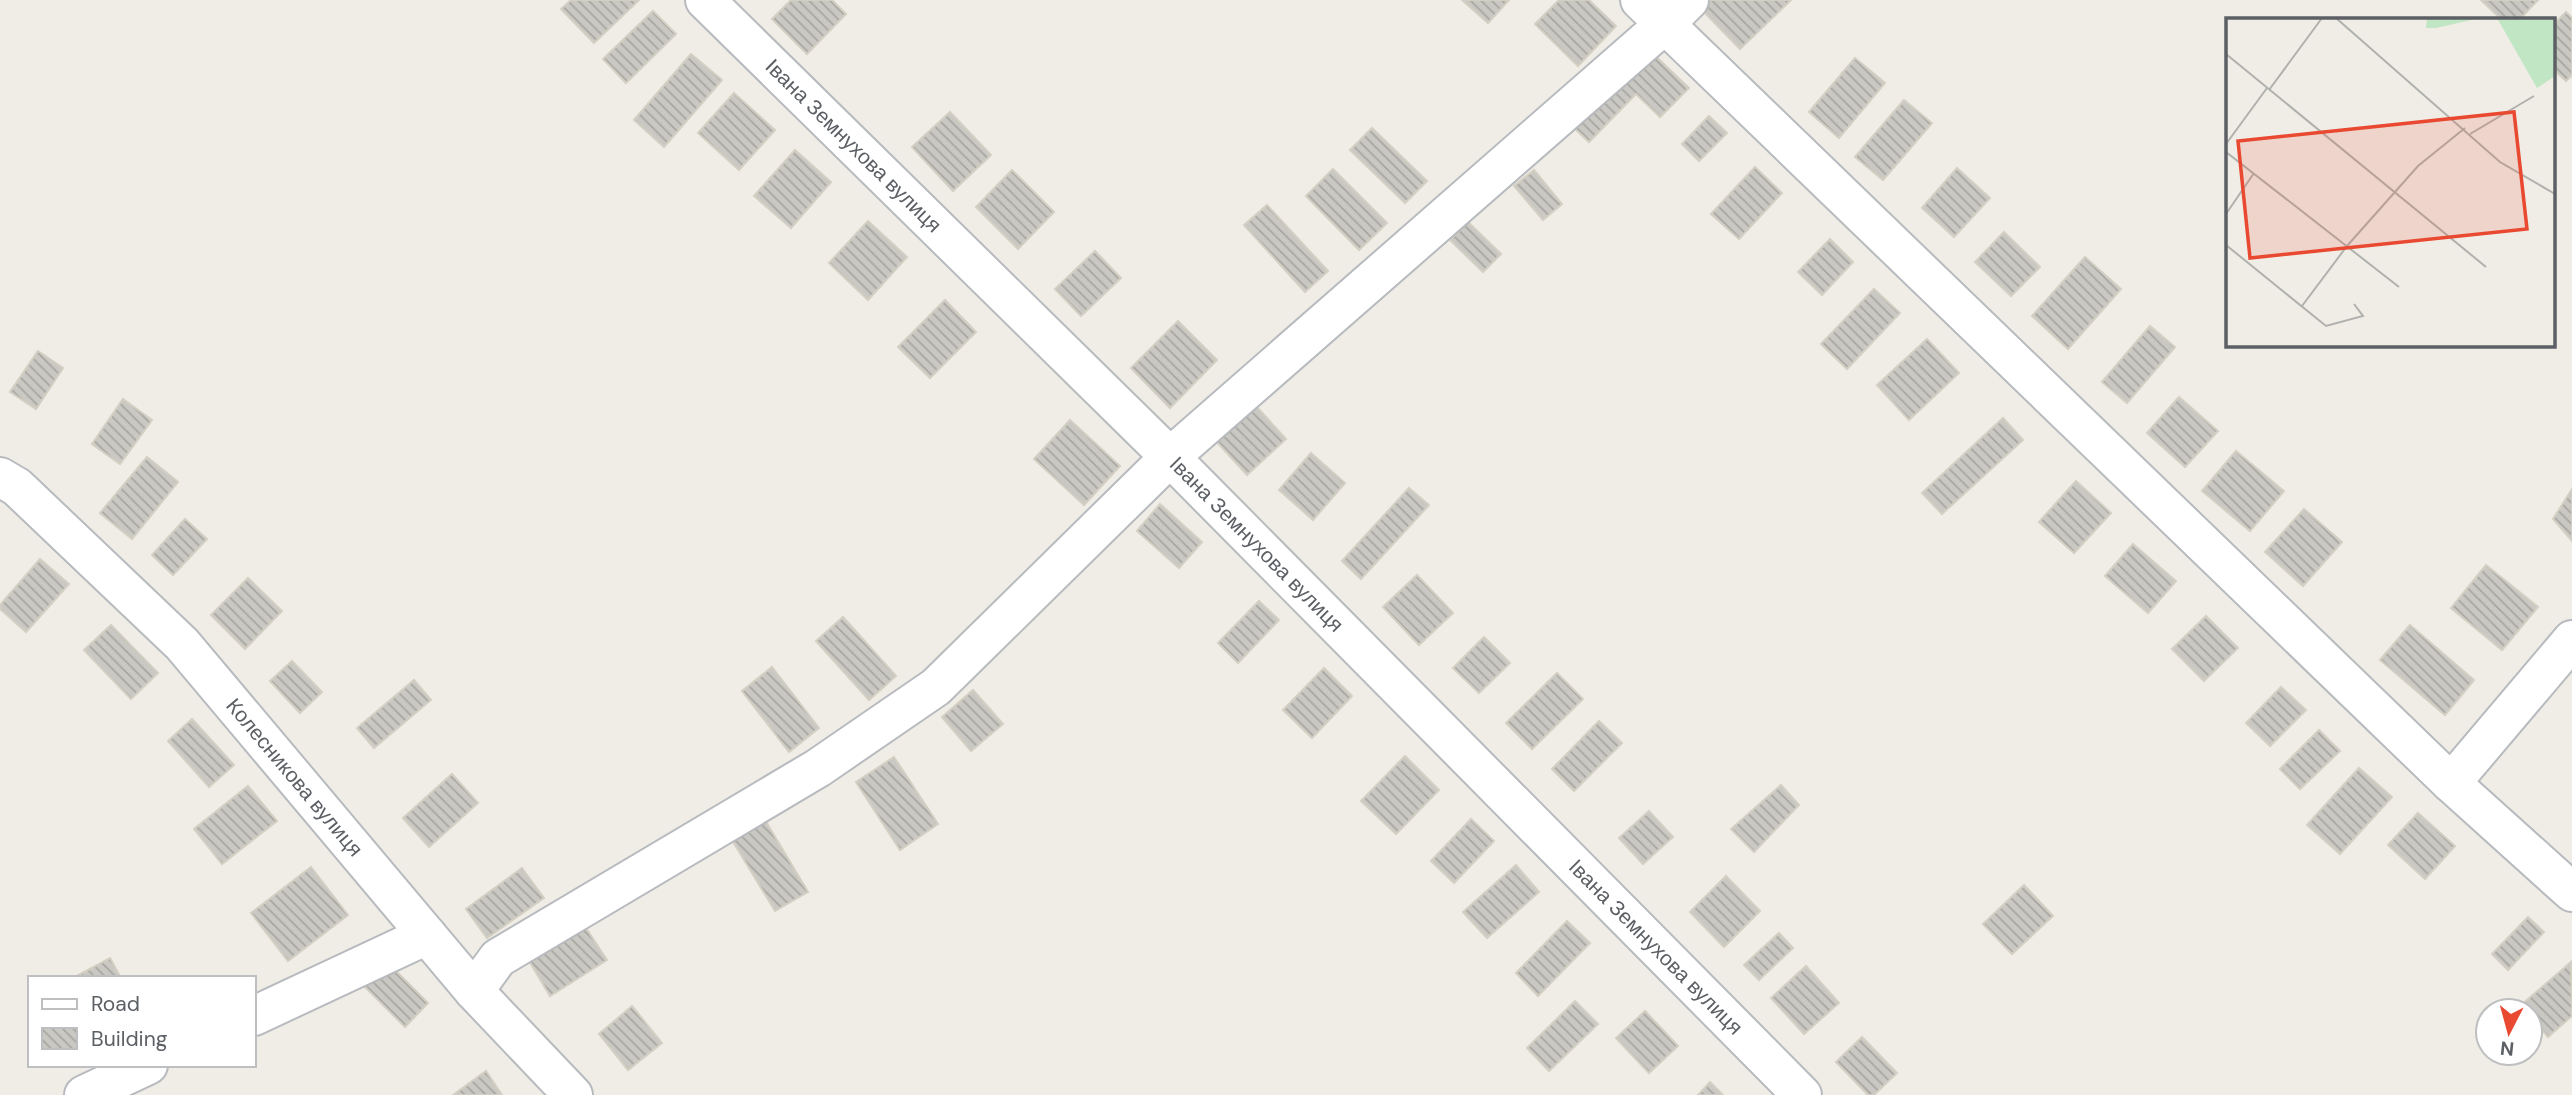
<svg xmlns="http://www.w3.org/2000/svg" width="2572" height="1095" font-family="'DM Sans',sans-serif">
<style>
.building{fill:url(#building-back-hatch);stroke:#d4cfc3;stroke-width:2}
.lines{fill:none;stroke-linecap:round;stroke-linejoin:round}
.minor-casing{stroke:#b7babe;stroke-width:42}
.minor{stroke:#fff;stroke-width:38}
.labels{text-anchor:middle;stroke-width:5;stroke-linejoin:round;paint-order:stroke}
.street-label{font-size:21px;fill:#5c6065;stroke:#fff}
.inset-road{fill:none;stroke:#b0b1ae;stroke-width:2}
.view{fill:#e94831;fill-opacity:0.15;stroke:#e94831;stroke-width:3.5}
.inset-edge{fill:none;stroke:#5c6065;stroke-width:3.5}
</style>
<defs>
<pattern id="building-back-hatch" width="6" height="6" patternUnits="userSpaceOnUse" patternTransform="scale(1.75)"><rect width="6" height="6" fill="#cac8c2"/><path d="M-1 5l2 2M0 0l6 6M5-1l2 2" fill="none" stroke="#a7a6a1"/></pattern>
</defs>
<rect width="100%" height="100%" fill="#efede5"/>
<!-- building -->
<g class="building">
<polygon points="571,0 639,0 594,43 561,9"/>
<polygon points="791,0 832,0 846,14 807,54 772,19"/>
<polygon points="1462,0 1509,0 1488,23"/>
<polygon points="1559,0 1589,0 1616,26 1578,66 1535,24"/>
<polygon points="1710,0 1791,0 1740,49 1701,9"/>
<polygon points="2481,0 2538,0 2520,19 2501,19"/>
<polygon points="653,11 676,34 626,83 603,59"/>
<polygon points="2566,12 2572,18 2572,75 2566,81 2553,69 2553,25"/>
<polygon points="1647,48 1689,88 1660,117 1636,94 1589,142 1572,126"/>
<polygon points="691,54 722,80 664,147 634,120"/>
<polygon points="1855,58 1885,83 1839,138 1809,112"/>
<polygon points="734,93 775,130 739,170 698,133"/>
<polygon points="1904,100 1932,123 1883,180 1855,157"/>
<polygon points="950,112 991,155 953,191 912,147"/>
<polygon points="1709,116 1727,133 1699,161 1682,144"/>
<polygon points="1372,128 1427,181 1405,203 1350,150"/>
<polygon points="795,150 831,182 791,228 754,196"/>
<polygon points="1755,167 1782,193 1739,239 1711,214"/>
<polygon points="1957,168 1990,198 1954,237 1922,208"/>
<polygon points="1333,169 1387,223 1359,250 1306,196"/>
<polygon points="1012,170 1054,212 1018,249 976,207"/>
<polygon points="1534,170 1562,204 1543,220 1514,186"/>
<polygon points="1267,205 1328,271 1305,292 1244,225"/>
<polygon points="868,221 907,257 868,300 829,263"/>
<polygon points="1468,222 1501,254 1483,272 1450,240"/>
<polygon points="2004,232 2040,267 2011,296 1975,262"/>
<polygon points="1830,239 1853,262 1822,295 1798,272"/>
<polygon points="1095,251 1121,278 1081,316 1055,289"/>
<polygon points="2085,257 2121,289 2068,349 2032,316"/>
<polygon points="1874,289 1900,313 1847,369 1821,344"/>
<polygon points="945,300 976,332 930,378 898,347"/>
<polygon points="1178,321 1217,360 1170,408 1131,368"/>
<polygon points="2150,326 2175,347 2127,403 2102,382"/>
<polygon points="1927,339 1959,373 1909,420 1877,385"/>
<polygon points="38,351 63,368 36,409 10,392"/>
<polygon points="2179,397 2218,431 2185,467 2147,433"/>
<polygon points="123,399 152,420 120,464 92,444"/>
<polygon points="1256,406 1286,439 1247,475 1217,442"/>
<polygon points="2003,418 2023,440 1942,514 1922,493"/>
<polygon points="1070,420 1120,466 1084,505 1034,459"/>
<polygon points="2236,451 2284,491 2250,531 2202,491"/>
<polygon points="1311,453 1345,483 1313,520 1279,490"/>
<polygon points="147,457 178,482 132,539 100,513"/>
<polygon points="2076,481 2111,513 2074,553 2039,522"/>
<polygon points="1409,488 1429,505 1361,579 1342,561"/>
<polygon points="2572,489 2572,541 2553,519"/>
<polygon points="1160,504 1202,542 1179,568 1137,531"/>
<polygon points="2304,509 2342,542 2303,586 2265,552"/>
<polygon points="185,519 207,539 173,575 152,555"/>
<polygon points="2133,544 2176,581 2148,613 2105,576"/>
<polygon points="40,559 69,584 26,632 0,609 0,605"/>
<polygon points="2486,565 2538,607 2502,650 2451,608"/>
<polygon points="1417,575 1453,613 1419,645 1383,607"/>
<polygon points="248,578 282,611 245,649 211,615"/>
<polygon points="1259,601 1279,620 1238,663 1218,643"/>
<polygon points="2206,616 2238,648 2204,681 2172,649"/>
<polygon points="843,617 896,676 869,700 816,641"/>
<polygon points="111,625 158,673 131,699 84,650"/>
<polygon points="2410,625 2474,680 2445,715 2380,660"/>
<polygon points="1484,637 1510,663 1479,693 1453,668"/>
<polygon points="292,661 322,692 300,713 270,681"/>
<polygon points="772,667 819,728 789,752 742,691"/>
<polygon points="1324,668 1352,696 1312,738 1283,710"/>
<polygon points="1557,673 1583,699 1532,749 1506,723"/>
<polygon points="414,680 431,700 374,748 357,728"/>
<polygon points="2281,687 2306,710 2270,746 2246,723"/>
<polygon points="973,690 1003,724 971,751 942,717"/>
<polygon points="192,719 234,765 209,787 168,741"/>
<polygon points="1599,721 1622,743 1574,791 1552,769"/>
<polygon points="2319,730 2340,751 2300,789 2280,769"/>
<polygon points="1405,756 1439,790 1396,834 1361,801"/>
<polygon points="894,757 938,824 900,850 856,782"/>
<polygon points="2359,768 2392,797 2340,854 2307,825"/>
<polygon points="452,774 478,803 429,847 403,818"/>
<polygon points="1781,785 1799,805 1754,852 1731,829"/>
<polygon points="248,786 277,821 222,864 194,829"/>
<polygon points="1649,811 1673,837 1643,864 1619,838"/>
<polygon points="2418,813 2455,846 2425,879 2388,845"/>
<polygon points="1471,819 1494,841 1454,883 1431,861"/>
<polygon points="765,820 808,892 775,911 732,840"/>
<polygon points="1516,865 1539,892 1487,938 1463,912"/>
<polygon points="311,867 348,915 288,961 251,913"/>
<polygon points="522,868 544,898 487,938 466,909"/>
<polygon points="1726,876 1760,911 1724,947 1690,912"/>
<polygon points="2024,885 2053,916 2012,954 1983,924"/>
<polygon points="2528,917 2544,932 2508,970 2492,954"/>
<polygon points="1567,921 1590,943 1538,996 1516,973"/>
<polygon points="584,925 607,960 550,996 528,959"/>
<polygon points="1779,933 1793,948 1759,980 1744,965"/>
<polygon points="110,958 121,978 73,978"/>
<polygon points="2571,962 2572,1016 2548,1037 2530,1017 2530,1011 2524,1011 2520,1006"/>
<polygon points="389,964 428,1003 405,1027 365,987"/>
<polygon points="1806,966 1839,1003 1804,1034 1771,998"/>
<polygon points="1575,1001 1598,1024 1549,1071 1527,1048"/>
<polygon points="632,1006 662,1043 628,1070 599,1034"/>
<polygon points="1645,1011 1678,1046 1649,1073 1616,1038"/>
<polygon points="1862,1037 1897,1073 1874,1095 1868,1095 1836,1062"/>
<polygon points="486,1071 502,1095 453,1095"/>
<polygon points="1710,1082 1723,1095 1698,1095"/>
</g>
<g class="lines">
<!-- minor casing -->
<g class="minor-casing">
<g id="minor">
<path id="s1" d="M705,0L1170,457L1802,1095"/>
<polyline points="1640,0 2451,783 2572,892"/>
<path id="s2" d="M0,477L17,487L182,644L474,991L573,1095"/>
<polyline points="2451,783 2572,640"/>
<polyline points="474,991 498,958 818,768 936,687 1170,457 1665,24 1689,0"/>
<polyline points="254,1016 427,935"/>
<polyline points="84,1095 148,1065"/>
</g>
</g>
<!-- minor -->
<use href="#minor" class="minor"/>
</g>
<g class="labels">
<!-- street labels -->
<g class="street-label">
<text dy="7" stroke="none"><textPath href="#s1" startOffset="208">Івана Земнухова вулиця</textPath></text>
<text dy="7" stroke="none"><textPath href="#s1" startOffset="775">Івана Земнухова вулиця</textPath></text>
<text dy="7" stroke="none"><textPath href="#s2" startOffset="422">Колесникова вулиця</textPath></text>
<text dy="7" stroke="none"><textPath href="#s1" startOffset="1342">Івана Земнухова вулиця</textPath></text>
</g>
</g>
<!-- overview -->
<g transform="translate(2226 18)">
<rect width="329" height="329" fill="#efede5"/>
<path d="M201,0H254L210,10H200ZM271,0H329V58L311,70Z" fill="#c1e6c3"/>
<path class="inset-road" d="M110,0L274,144L329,176M0,36L260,249M43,72L96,0M244,116L308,78M0,126L41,70M0,134L173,269M0,196L28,155M0,227L100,308L137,298L128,286M76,288L121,228L192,148L239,110"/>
<path class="view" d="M288,94L301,211L24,240L12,123Z"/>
<rect width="329" height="329" class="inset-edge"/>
</g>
<!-- legend -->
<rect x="28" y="976" width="228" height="91" fill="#ffffff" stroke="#bebfc1" stroke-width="2"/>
<rect x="42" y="999" width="35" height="10" fill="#ffffff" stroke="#bebfc1" stroke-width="2"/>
<text x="91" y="1011" font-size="21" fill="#5c6065">Road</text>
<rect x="42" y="1028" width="35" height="21" fill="url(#building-back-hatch)" stroke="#bebfc1" stroke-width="2"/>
<text x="91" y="1046" font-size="21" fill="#5c6065">Building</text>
<!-- north arrow -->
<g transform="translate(2509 1032) rotate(186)"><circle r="33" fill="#ffffff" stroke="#bebfc1" stroke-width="2"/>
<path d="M0-5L12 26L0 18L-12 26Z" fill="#e94831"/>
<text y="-10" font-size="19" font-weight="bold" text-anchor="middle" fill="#5c6065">N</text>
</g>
</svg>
